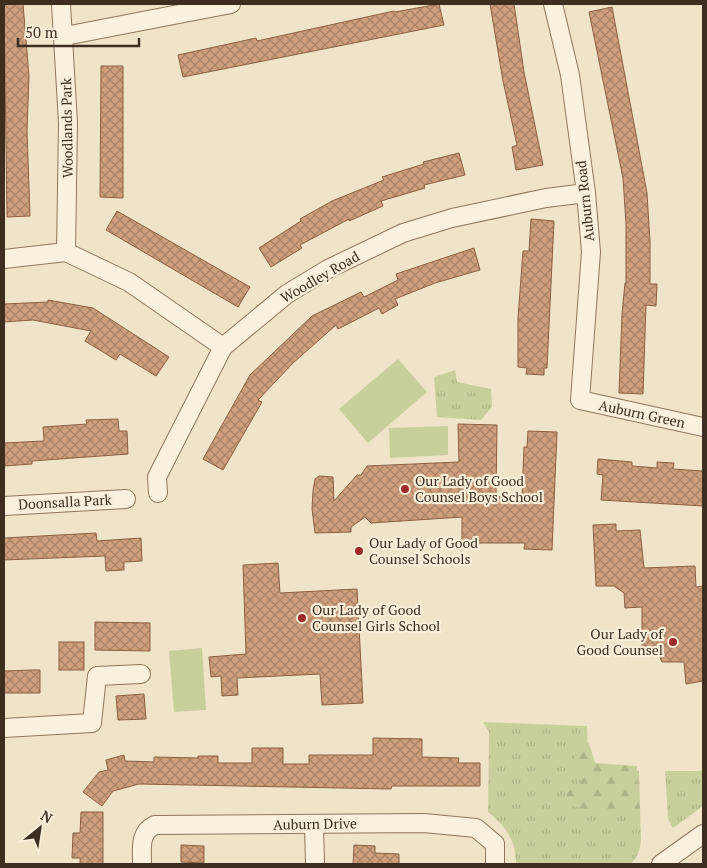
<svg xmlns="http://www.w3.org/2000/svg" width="707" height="868" font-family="'PT Serif',serif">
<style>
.grass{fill:url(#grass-tufts)}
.forest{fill:url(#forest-firs)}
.pitch{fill:#c9cf9b}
.building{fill:url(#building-cross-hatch);stroke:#8d5f41}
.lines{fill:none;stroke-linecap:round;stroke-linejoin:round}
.minor-casing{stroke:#8d765c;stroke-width:20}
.minor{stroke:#faf1dc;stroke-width:18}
.poi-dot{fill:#9e2a2b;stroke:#f7eed8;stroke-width:2}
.labels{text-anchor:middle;stroke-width:4.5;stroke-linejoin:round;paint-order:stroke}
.street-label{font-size:14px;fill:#3d2e20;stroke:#f7eed8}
.poi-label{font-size:14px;fill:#3d2e20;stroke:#f7eed8;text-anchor:start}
</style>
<defs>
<pattern id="grass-tufts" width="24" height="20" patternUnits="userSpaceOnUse" patternTransform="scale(1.25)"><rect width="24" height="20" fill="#c9cf9b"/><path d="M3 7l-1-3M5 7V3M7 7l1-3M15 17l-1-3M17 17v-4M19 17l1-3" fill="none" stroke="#aeb285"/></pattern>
<pattern id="forest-firs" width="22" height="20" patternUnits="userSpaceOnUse" patternTransform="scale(1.25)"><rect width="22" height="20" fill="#c9cf9b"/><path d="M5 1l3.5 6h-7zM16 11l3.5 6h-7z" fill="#aeb285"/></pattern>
<pattern id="building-cross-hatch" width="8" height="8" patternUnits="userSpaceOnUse" patternTransform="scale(1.25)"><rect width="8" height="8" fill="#cf9f7d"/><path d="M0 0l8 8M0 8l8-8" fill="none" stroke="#a98266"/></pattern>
</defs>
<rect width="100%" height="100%" fill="#f0e4c8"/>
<!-- grass -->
<g class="grass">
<polygon points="455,370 457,382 491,389 492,407 481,420 437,417 434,377"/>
<path d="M483,722L587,726L589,772L639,771L641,840C640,849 638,858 630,864H516C516,840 506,827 488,812L489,732Z"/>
<polygon points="665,771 703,771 703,806 673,828 668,819"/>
</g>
<!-- forest -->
<polygon class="forest" points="580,743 589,743 595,763 637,766 639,808 606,814 572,806 566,794 585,777 574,761"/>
<!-- pitch -->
<g class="pitch">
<polygon points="398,359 427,392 368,443 339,409"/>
<polygon points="448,426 448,455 390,458 389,428"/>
<polygon points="202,648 206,710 174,712 169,651"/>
</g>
<!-- building -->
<g class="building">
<polygon points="4,4 23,4 29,76 27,131 30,216 7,217"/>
<polygon points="439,4 444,25 183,77 178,55 256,38 257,41 394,11 395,12"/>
<polygon points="490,4 514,4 524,72 543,165 516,170 512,147 517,145 503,81"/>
<polygon points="612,7 647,193 650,242 650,284 657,284 656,306 646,305 643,394 619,393 622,314 625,283 626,283 626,224 623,178 589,12"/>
<polygon points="101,66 123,66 123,198 100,197"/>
<polygon points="459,153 465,175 424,185 425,188 381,201 383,206 349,221 349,219 300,245 302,248 271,267 259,248 301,221 300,219 332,201 384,180 382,177 424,164 423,162"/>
<polygon points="117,211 250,287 238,307 106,230"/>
<polygon points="531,219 554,221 547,368 544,368 544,375 526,374 527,368 518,367 518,318 523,251 529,251"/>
<polygon points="474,248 480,270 435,283 395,299 398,305 382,314 379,308 338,329 336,325 293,363 258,400 262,402 223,470 203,459 250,375 312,316 361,292 364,297 398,280 396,274"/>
<polygon points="48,300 93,308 169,357 156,376 120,354 116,360 85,341 91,331 33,320 4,322 4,304 48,302"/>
<polygon points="118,419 119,431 127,431 128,454 32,461 32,464 4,466 4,443 44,441 43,427 87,424 86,420"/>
<polygon points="458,424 497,425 496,497 522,496 524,447 527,447 528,431 557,432 552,550 524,549 525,543 462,543 462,517 371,523 365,517 351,527 351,532 315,533 312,509 313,491 315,479 319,476 333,477 334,501 357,475 361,475 367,466 459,462"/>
<polygon points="598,459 632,462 632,466 657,468 657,462 674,463 673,469 703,471 703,506 601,500 603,475 597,474"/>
<polygon points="616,524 616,531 640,530 644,568 695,566 696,587 703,586 703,681 686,684 684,662 662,662 658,653 642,652 642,607 625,608 624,593 614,586 596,586 593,525"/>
<polygon points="96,533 97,541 141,538 142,561 124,562 124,570 106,571 105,556 4,560 4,538"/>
<polygon points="278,563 280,593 357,589 363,703 322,705 320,674 237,678 238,695 222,696 221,676 211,677 209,657 246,654 243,565"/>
<polygon points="95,622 150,623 150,651 95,650"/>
<rect x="59" y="642" width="25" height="28"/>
<polygon points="33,670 40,670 40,693 4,693 4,671"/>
<polygon points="144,694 146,719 118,720 116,696"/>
<polygon points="373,738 422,739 422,757 459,758 458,763 480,763 480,786 392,786 391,789 139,784 113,791 102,806 83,792 99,772 108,770 106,760 124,755 125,761 154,762 154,757 198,758 198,756 218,756 218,763 252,763 252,748 283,748 283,764 309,764 309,755 373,755"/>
<polygon points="81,812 103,812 103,864 80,864 80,858 72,858 73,833 80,833"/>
<polygon points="181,845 204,846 204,863 181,862"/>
<polygon points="354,845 375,846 375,853 399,854 399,864 353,864"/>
</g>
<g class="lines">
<!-- minor casing -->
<g class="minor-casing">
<g id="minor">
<polyline points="61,4 68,123 66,252"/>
<polyline points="553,4 570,75 586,193 591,252 580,400 703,427"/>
<polyline points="65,36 231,4"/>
<polyline points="4,259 66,252 129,282 223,347"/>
<polyline points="158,493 157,477 223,347 287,294 328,269 403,233 452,218 546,198 586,193"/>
<polyline points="4,506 126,499"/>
<polyline points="4,728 92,723 97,676 141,674"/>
<polyline points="314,825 315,864"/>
<path d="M142,864C142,849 139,832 155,825L424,823L476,828L495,844V864"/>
<polyline points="661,864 703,834"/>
</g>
</g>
<!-- minor -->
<use href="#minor" class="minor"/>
</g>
<!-- markers -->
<g class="poi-dot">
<circle cx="405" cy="489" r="5"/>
<circle cx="359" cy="551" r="5"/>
<circle cx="302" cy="618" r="5"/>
<circle cx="673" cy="642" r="5"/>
</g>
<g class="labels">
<!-- street labels -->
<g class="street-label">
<text transform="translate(67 128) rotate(-91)" y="5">Woodlands Park</text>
<text transform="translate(585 201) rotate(-96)" y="5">Auburn Road</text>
<text transform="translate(320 277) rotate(-30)" y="5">Woodley Road</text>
<text transform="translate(642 414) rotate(12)" y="5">Auburn Green</text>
<text transform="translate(65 502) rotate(-3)" y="5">Doonsalla Park</text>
<text transform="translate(315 824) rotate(-1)" y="5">Auburn Drive</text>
</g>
<!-- poi labels -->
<g class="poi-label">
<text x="415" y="486">Our Lady of Good<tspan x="415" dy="16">Counsel Boys School</tspan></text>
<text x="369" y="548">Our Lady of Good<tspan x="369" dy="16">Counsel Schools</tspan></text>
<text x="312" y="615">Our Lady of Good<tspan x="312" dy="16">Counsel Girls School</tspan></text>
<text x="663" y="639" text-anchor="end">Our Lady of<tspan x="663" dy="16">Good Counsel</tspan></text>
</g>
</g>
<!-- border -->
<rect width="707" height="868" fill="none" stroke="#3d2e20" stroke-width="10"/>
<!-- north arrow -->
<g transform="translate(40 828) rotate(30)" stroke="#f7eed8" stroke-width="4" paint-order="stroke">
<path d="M0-4L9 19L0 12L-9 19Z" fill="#3d2e20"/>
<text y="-8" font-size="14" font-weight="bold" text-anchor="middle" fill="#3d2e20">N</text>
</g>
<!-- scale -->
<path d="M18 38v8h121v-8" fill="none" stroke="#3d2e20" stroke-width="2.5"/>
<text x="25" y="38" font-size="15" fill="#3d2e20" stroke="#f7eed8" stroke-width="4" paint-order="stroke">50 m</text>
</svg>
